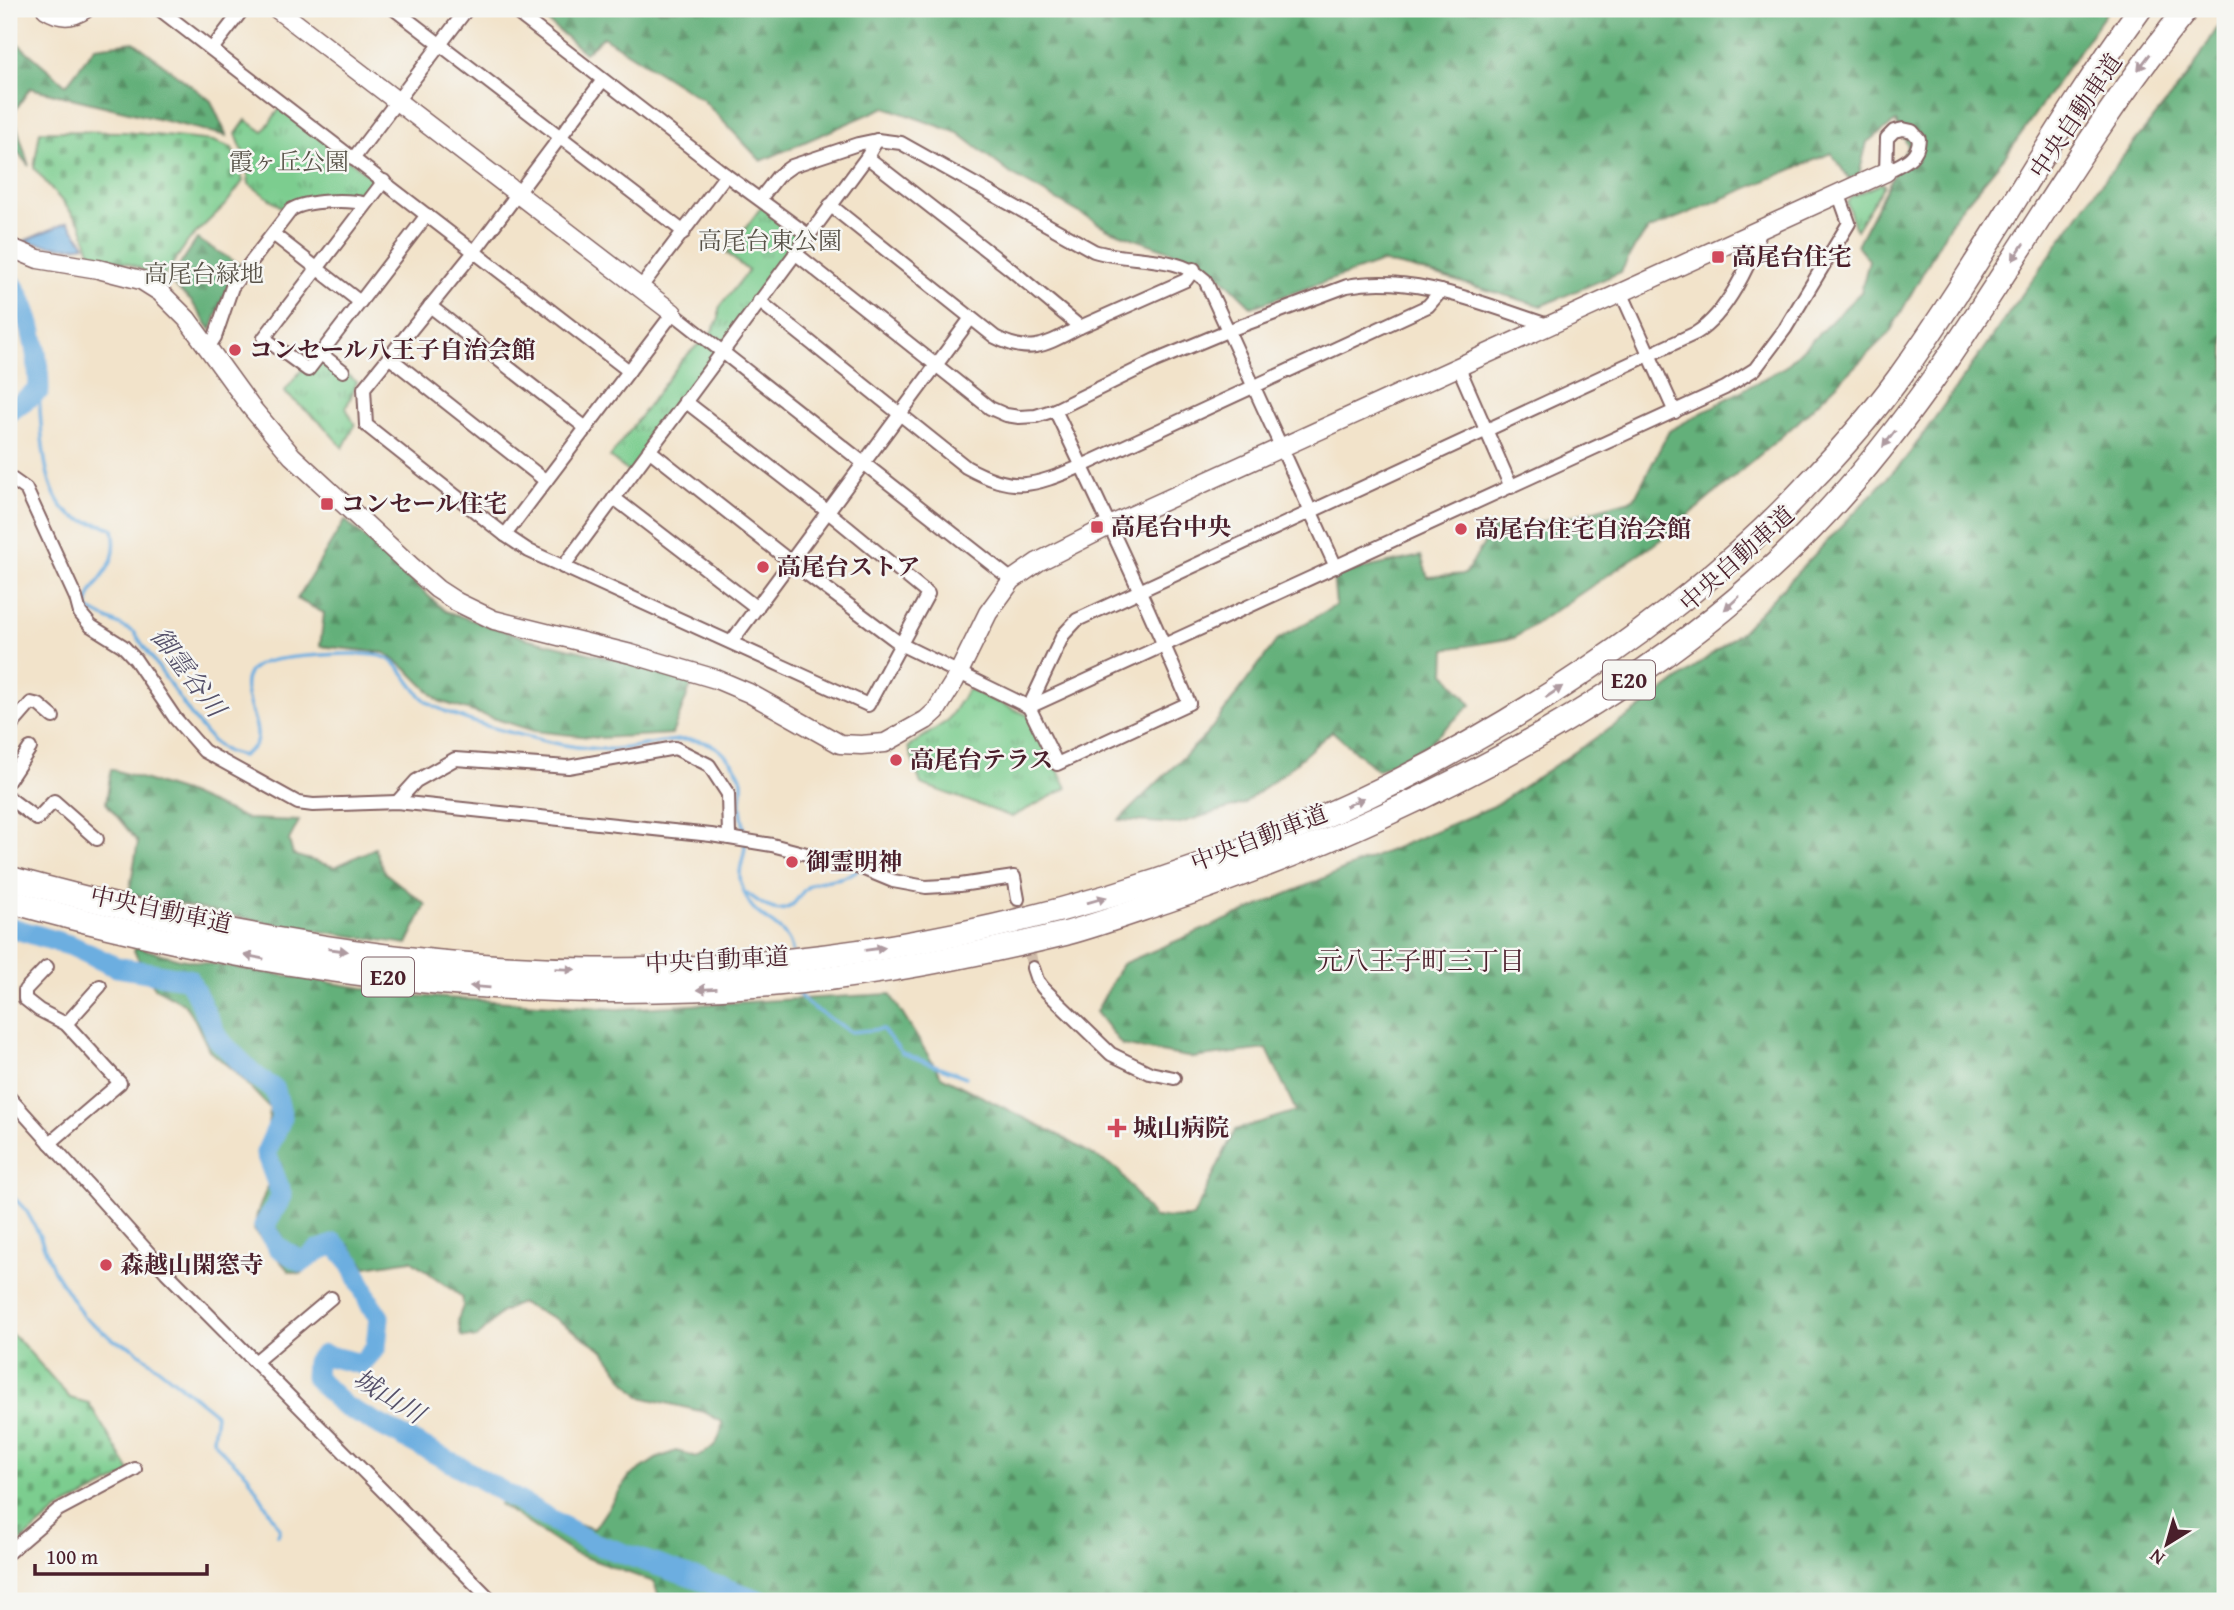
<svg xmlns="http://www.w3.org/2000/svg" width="2234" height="1610" font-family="'Gentium Book Plus','Noto Serif JP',serif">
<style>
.forest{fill:url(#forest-firs);stroke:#576852;stroke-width:2}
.cemetery{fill:url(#cemetery-stones);stroke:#62765d;stroke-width:2}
.park{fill:url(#park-tufts);stroke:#62765d;stroke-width:2}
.water{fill:#6caee0;stroke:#5b6686;stroke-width:2}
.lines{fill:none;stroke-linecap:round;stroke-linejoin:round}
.stream{stroke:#6caee0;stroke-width:3.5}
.river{stroke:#6caee0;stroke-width:21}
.street-tunnel{stroke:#d0bcaa;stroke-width:12;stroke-dasharray:12 6;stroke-linecap:butt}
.street-casing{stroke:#856463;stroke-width:16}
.secondary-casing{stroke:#856463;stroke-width:21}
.highway-casing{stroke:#856463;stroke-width:26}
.street{stroke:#fff;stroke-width:12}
.secondary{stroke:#fff;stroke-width:18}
.highway{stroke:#fff;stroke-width:23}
.oneway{fill:#ae9aa0}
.poi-dot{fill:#d1495b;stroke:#f6f6f2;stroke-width:2.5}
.labels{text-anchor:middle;stroke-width:5;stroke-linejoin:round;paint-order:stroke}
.shield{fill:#f6f6f2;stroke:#7e6067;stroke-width:2}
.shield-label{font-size:23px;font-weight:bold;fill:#4a1f2b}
.street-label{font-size:24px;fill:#4a1f2b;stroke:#f6f6f2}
.park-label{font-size:24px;fill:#595349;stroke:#f6f6f2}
.poi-label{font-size:24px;font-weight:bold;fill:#4a1f2b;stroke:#f6f6f2;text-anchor:start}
.water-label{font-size:26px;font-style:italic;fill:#56516a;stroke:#f6f6f2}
.neighbourhood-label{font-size:26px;fill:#4a1f2b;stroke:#f6f6f2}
</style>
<defs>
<pattern id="forest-firs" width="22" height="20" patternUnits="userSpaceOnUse" patternTransform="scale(1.75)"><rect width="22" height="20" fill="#64b07a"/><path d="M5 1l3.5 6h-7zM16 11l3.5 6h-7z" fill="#548f64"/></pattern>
<pattern id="cemetery-stones" width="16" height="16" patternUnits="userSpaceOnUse" patternTransform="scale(1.75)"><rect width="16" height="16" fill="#7bcd8f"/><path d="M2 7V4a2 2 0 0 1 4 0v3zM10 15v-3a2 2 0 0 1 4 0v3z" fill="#67a675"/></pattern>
<pattern id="park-tufts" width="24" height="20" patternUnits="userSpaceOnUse" patternTransform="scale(1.75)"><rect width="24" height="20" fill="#7bcd8f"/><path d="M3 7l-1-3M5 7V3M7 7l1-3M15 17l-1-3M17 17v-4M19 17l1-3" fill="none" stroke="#67a675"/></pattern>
</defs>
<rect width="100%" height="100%" fill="#f6f6f2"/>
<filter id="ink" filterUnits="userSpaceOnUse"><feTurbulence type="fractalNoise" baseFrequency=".0143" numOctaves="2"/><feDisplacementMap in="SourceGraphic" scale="14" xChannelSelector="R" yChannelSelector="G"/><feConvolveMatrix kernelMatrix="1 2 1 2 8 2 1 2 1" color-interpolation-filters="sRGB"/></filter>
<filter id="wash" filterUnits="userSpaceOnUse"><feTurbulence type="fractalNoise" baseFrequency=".00686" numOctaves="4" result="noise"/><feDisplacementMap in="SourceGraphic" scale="28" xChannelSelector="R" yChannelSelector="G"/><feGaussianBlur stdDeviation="1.57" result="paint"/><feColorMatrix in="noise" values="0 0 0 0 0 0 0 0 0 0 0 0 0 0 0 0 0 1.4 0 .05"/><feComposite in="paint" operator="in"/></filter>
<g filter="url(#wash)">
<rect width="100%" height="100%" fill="#f2e3ca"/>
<!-- forest -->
<g class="forest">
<polygon points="533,9 2109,9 2004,158 1954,217 1890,332 1797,423 1659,541 1514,638 1446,649 1445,673 1471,705 1428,744 1377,770 1332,731 1284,773 1243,804 1177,824 1119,820 1208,733 1277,640 1336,605 1333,575 1421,556 1428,577 1465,574 1493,529 1569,517 1634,499 1669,431 1786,366 1861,292 1869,260 1857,245 1908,146 1896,122 1867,142 1859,175 1849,179 1831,153 1648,230 1634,248 1621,272 1541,306 1426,272 1382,262 1252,307 1209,265 1110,230 1011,174 958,133 885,107 761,161 703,100 603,37 585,53"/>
<path d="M2225,15V1601H660L654,1582L573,1553L499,1504L503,1500L594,1529L629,1477L656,1459L676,1451L697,1457C713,1449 722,1441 722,1422L704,1412L641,1397L627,1383L604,1351L554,1318L520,1303L500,1313L477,1338L461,1336L458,1319L463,1306L462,1297L411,1260L366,1267L349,1245L323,1253L301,1274L289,1271L254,1231L257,1214L268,1185L264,1167L270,1108L234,1071L209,1050L195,1020L184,1004L155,988L134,951L136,947L180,959L414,996L618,1009L890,994L941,1076L1060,1136L1117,1169L1154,1218L1193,1217L1235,1130L1296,1111L1267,1049L1193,1058L1122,1045L1096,1012L1122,964L1494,806L1645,705L1742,631L1907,457L2096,190L2190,73Z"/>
<polygon points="9,36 66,85 95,47 134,42 211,101 227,136 30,88 13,114 29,166 9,142"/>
<polygon points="197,239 242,266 229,283 211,330 191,301 169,281"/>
<polygon points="345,520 445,611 529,639 694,678 672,734 599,738 534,731 439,701 409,671 385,653 320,646 324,613 297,599"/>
<polygon points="111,769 184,792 247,819 299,821 289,840 293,855 335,867 375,848 384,872 426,905 407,944 284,926 129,894 138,842 106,803"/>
</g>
<!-- cemetery -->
<g class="cemetery">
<polygon points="40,131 125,132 213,141 232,148 243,181 226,204 189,240 163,278 127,263 92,258 81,224 34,168"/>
<polygon points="9,1333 18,1339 70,1398 89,1403 131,1473 58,1510 9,1552"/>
</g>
<!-- park -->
<g class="park">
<polygon points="280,108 374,179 373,187 368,194 293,200 285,210 249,184 246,161 236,134 246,120 263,132"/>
<polygon points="1882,183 1884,185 1856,230 1847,203 1851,197"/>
<polygon points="765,202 808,235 631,474 610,457 682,360 705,338 707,339 719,319 719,308 748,271 727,253"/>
<polygon points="321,354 357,382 346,408 355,425 343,448 322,424 284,392 304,367"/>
<polygon points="968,689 1032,717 1067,788 1012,817 921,784 908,747 947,721"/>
</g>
<!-- water -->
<path class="water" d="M68,222L85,245C65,250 44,244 24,241Z"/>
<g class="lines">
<!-- stream -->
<g class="stream">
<path d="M39,390C41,423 41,496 71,515C83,523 100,522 113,529C122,574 89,577 87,609L134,632L193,718L213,742L227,752L242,756C246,753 251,750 254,746C269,726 224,681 260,664C278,656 368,650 386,658C407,668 413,696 434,706C468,723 508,732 545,741C570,747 593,750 618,749C649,747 695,728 721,751C729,758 740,771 742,781C743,790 740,799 741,808C742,820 746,832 745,845C745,858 736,872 742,886C744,893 749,904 754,909C766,922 790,930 792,951"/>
<path d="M747,893C761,904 780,919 795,902C801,895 805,886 815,883C830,878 843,881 857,870"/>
<polyline points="795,990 809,1005 851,1032 882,1029 902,1053 966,1077"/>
<polyline points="9,1193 26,1210 38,1232 54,1271 83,1316 114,1340 132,1347 216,1414 213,1439 223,1452 247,1474 280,1529 278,1535"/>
</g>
<!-- river -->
<g class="river">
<path d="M9,280C30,305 39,357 39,390L9,412"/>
<polyline points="9,927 72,946 116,967 189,979 218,1039 254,1075 275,1090 282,1117 266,1153 282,1196 264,1226 278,1247 302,1262 317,1251 335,1244 352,1264 371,1306 379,1317 376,1347 361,1364 324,1355 316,1362 315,1377 344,1406 453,1463 590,1542 761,1601"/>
</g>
</g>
</g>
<g filter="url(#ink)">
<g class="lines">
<!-- street-tunnel -->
<polyline class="street-tunnel" points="1018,899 1033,968"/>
<!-- street casing -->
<g class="street-casing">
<g id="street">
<polyline points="159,9 629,371"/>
<polyline points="394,9 684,232"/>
<polyline points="512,9 726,175 808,235"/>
<polyline points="212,49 243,9"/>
<polyline points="603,80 474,252 364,388 366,425 505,535 529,551 868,705 928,594 827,511 685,401"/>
<path d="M1903,129L1912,131L1919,139C1918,159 1902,163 1886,172L1887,138L1894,131Z"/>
<polyline points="867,157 1009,268 1080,327 1186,280 1194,269"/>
<polyline points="353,159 467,9"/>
<polyline points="384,181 264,338 308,370 427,215"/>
<path d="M760,199L778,176L792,166L858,144L877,140L901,143L1094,251C1128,262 1178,254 1205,280L1336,567"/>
<path d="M830,205L995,337C1031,356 1047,344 1080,327"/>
<polyline points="273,234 360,302"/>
<path d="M795,253L990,408L1006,415L1019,417L1036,416L1055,410L1155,361L1227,331L1347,286C1416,273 1485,305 1551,326"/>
<polyline points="641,287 726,175"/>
<polyline points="1622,294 1675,412"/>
<path d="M759,301L966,467C1015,494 1033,486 1082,466L1428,306L1441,291"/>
<polyline points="430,306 586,428"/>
<path d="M208,348L215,337L232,287L291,210C306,200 349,199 366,204"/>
<polyline points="321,354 343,371"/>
<polyline points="390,358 546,481"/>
<polyline points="1459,368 1511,487"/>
<path d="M1055,410C1101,506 1147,604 1189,703L1057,764L1029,707L1063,635L1077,620L1696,333C1726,315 1752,262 1761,229"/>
<polyline points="649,450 791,562 902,645 1029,707 1725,388 1755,369 1785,329 1849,223 1839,195"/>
<polyline points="9,477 26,489 76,598 80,613 91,626 123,646 135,659 175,718 204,751 298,803 313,805 397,802 711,835 772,845 864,869 893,881 926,887 960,885 1014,877 1018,899"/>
<polyline points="614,498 757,608"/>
<polyline points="505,535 673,313 1012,580"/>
<polyline points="563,567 867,157 877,140"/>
<polyline points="732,641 971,318"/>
<polyline points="9,740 11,726 31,703 39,705 53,717"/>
<polyline points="9,780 30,748"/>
<polyline points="9,798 37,819 54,801 97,839"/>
<polyline points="397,802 416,781 455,759 568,767 675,748 709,765 728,794 729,837"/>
<polyline points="47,967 25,990 25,999 39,1010 66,1024 120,1083 50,1143"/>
<polyline points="1033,968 1037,980 1043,988 1111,1054 1150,1073 1174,1078"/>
<polyline points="66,1024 100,986"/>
<polyline points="9,1097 166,1272 492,1601"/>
<polyline points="255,1362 331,1298"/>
<polyline points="9,1552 58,1510 135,1469"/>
</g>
</g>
<!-- secondary casing -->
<g class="secondary-casing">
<g id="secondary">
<path d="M46,9C60,18 72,18 85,9"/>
<polyline points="277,9 673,313"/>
<polyline points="9,247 38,259 98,269 141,280 160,292 187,319 250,406 292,456 412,567 437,589 457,602 494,620 631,654 716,679 749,693 840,744 861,745 885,743 926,720 936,711 954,682 988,613 1012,580 1038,562 1109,526 1886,172"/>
</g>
</g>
<!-- highway casing -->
<g class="highway-casing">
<g id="highway">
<path d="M9,878C200,930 395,969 594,970C945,972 1294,868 1585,671C1665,617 1741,556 1807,485C1839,452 1870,417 1898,379C1984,260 2053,128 2140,9"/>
<path d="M9,901C261,971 513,1006 775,984C873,976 972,956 1067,933C1100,924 1133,912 1166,901C1239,876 1311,849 1382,816C1546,741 1703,647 1827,512C1968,360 2055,169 2187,9"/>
</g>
</g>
<!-- street -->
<use href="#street" class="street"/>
<!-- secondary -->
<use href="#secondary" class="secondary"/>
<!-- highway -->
<use href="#highway" class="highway"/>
</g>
<!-- one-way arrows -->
<defs><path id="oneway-solid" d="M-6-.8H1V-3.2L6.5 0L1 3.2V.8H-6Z" transform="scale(1.75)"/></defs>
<g class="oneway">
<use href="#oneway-solid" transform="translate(2144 62) rotate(127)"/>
<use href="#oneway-solid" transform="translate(2018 252) rotate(123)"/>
<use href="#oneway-solid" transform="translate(1889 439) rotate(128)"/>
<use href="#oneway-solid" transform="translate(1732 603) rotate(138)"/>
<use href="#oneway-solid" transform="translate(1554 692) rotate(-34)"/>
<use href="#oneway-solid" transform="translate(1355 802) rotate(-25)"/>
<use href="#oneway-solid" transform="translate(1097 900) rotate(-16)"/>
<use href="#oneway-solid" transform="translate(875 949) rotate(-8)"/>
<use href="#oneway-solid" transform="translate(338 950) rotate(8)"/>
<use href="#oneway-solid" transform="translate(254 957) rotate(-169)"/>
<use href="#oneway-solid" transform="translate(565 969) rotate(2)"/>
<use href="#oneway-solid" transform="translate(480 987) rotate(-175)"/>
<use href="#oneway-solid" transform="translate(707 989) rotate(177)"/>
</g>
</g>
<!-- markers -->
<g class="poi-dot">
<rect x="1711" y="250" width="14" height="14" rx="3.5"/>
<circle cx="235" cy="350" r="7"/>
<rect x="320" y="497" width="14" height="14" rx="3.5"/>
<rect x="1090" y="520" width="14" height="14" rx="3.5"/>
<circle cx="1461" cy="529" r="7"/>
<circle cx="763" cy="567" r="7"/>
<circle cx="896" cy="760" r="7"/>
<circle cx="792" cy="862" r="7"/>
<path d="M1113.5 1117.5h7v7h7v7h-7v7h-7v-7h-7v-7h7z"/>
<circle cx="106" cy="1265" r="7"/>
</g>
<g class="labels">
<!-- shield labels -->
<g class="shield">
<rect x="1603" y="660.5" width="52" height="39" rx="5"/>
<rect x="362" y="957.5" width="52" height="39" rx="5"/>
</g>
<g class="shield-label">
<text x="1629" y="688">E20</text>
<text x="388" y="985">E20</text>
</g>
<!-- street labels -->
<g class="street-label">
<text transform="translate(2076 116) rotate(-56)" y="8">中央自動車道</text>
<text transform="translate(1737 559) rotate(-42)" y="8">中央自動車道</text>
<text transform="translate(1259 838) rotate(-21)" y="8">中央自動車道</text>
<text transform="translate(161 910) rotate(12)" y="8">中央自動車道</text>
<text transform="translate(717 960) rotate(-3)" y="8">中央自動車道</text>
</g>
<!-- park labels -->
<g class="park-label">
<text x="289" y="170">霞ヶ丘公園</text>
<text x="770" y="249">高尾台東公園</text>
<text x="204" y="282">高尾台緑地</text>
</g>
<!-- poi labels -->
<g class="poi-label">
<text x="1732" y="265">高尾台住宅</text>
<text x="249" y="358">コンセール八王子自治会館</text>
<text x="341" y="512">コンセール住宅</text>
<text x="1111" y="535">高尾台中央</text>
<text x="1475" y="537">高尾台住宅自治会館</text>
<text x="777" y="575">高尾台ストア</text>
<text x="910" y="768">高尾台テラス</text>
<text x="806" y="870">御霊明神</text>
<text x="1133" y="1136">城山病院</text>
<text x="120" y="1273">森越山閑窓寺</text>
</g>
<!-- water labels -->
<g class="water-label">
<text transform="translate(188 672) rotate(53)" y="9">御霊谷川</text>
<text transform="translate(389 1396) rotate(32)" y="9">城山川</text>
</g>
<!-- neighbourhood labels -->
<g class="neighbourhood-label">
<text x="1421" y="970">元八王子町三丁目</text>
</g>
</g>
<!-- margin -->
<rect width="2234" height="1610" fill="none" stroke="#f6f6f2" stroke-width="35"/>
<!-- north arrow -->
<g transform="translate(2167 1544) rotate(217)" stroke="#f6f6f2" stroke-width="5" paint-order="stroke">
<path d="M0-5L12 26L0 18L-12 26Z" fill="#4a1f2b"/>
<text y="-10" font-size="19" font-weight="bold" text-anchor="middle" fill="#4a1f2b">N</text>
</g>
<!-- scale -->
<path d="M35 1564v10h172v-10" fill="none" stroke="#4a1f2b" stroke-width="3.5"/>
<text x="46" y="1564" font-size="21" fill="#4a1f2b" stroke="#f6f6f2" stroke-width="5" paint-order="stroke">100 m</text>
</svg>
